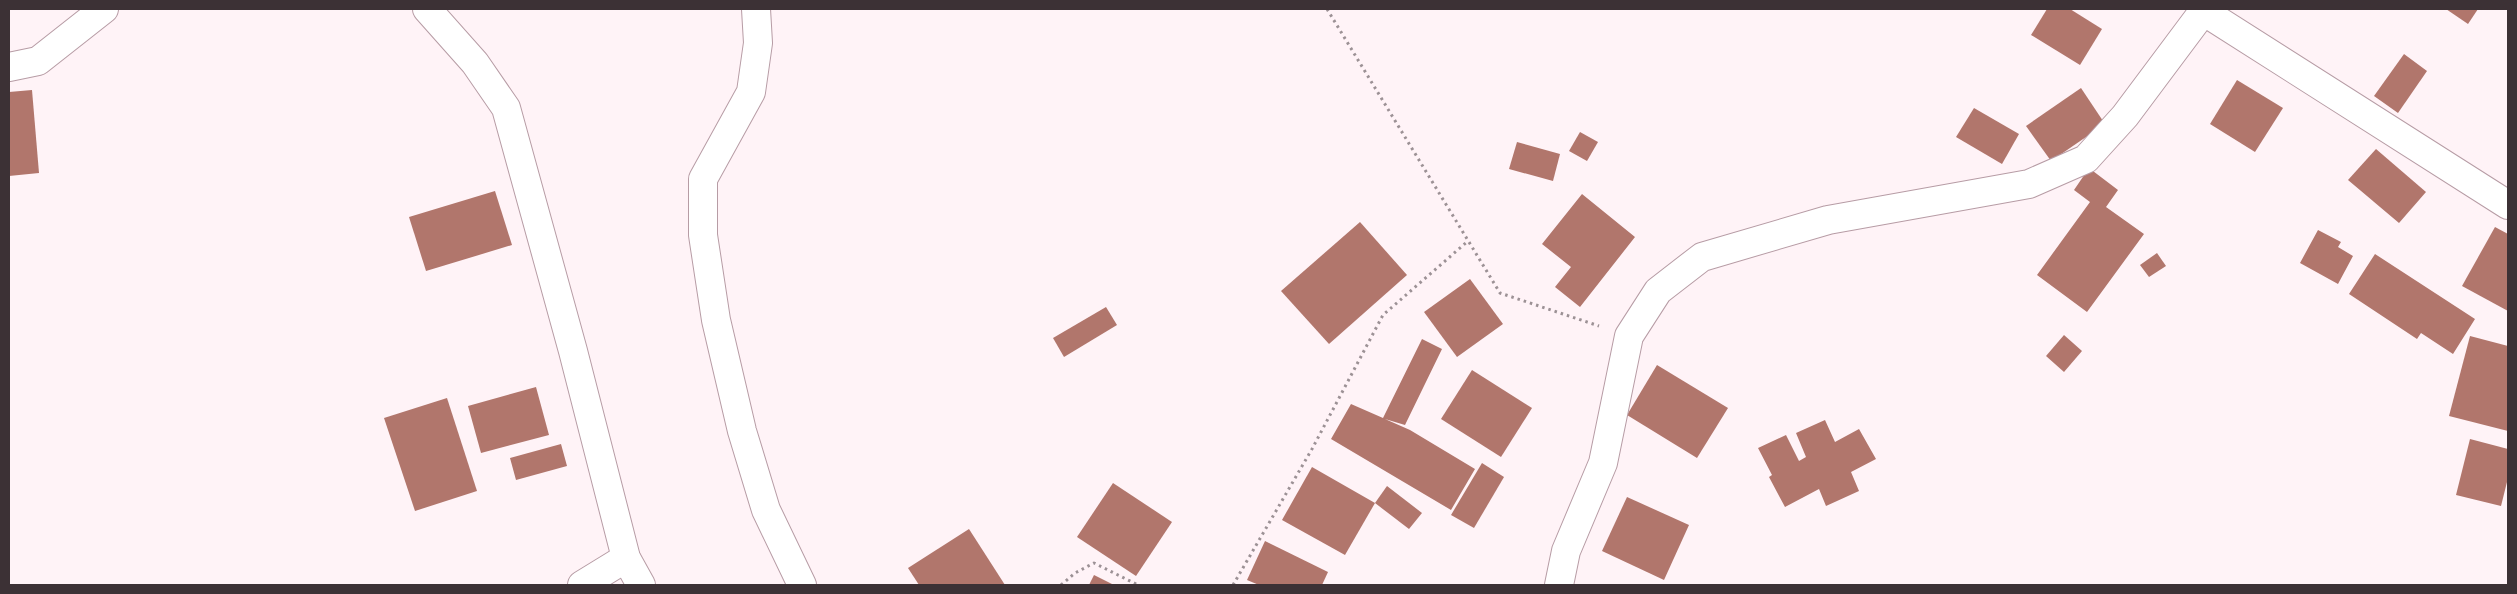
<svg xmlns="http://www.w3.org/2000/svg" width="2517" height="594" font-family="'Golos Text',sans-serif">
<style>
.building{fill:#b1766c}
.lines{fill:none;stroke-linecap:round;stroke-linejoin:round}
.minor-casing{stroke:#b79ca5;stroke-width:30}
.path{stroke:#9c9195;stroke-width:3;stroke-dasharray:2.5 4;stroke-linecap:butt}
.minor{stroke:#fff;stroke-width:28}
</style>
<rect width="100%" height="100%" fill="#fff3f7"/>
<!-- building -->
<g class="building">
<polygon points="2047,9 2070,9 2102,29 2080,65 2031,35"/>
<polygon points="2446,9 2478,9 2468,24"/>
<polygon points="2404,54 2427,71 2398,113 2374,96"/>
<polygon points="2237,80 2283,108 2255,152 2210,124"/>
<polygon points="2081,88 2105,124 2051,161 2026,126"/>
<polygon points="32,90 39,173 9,176 9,92"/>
<polygon points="1974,108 2019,134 2002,164 1956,137"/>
<polygon points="1580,132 1598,142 1587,161 1569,151"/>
<polygon points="1517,142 1560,154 1553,181 1509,169"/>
<polygon points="2376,149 2426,192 2399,223 2348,180"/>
<polygon points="2089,168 2118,190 2106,207 2144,234 2087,312 2037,275 2090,202 2074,190"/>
<polygon points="495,191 512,245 426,271 409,217"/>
<polygon points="1582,194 1635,237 1580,307 1555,287 1571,267 1542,244"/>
<polygon points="1360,222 1407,275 1329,344 1281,291"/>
<polygon points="2495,227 2508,234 2508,311 2462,286"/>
<polygon points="2318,230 2341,242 2338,247 2353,256 2338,284 2300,263"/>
<polygon points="2157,253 2166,266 2149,277 2140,265"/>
<polygon points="2375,254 2475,319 2453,354 2421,333 2417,339 2349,294"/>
<polygon points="1470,279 1503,324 1457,357 1424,312"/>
<polygon points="1106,307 1117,325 1064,357 1053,338"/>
<polygon points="2064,335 2082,351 2064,372 2046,356"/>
<polygon points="2470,336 2508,346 2508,431 2449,416"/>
<polygon points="1422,339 1442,349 1405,425 1385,419 1410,430 1475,469 1451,510 1331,439 1351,404 1383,418"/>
<polygon points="1657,365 1728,408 1697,458 1627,415"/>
<polygon points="1472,370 1532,408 1501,457 1441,419"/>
<polygon points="536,387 549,435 481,453 468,406"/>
<polygon points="447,398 477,491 415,511 384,418"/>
<polygon points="1825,420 1835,442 1859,429 1876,459 1851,472 1859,491 1826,506 1819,489 1785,507 1769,477 1772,475 1758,448 1786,435 1799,461 1806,457 1796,433"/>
<polygon points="2470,439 2508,449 2508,478 2501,506 2456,495"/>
<polygon points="561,444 567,466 516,480 510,458"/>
<polygon points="1482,463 1504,477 1474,528 1451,515"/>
<polygon points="1312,467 1375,503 1345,555 1282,520"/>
<polygon points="1113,483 1172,522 1136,576 1077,537"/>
<polygon points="1387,486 1422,513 1409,529 1375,503"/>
<polygon points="1627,497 1689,525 1664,580 1602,551"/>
<polygon points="969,529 1005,585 919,585 908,568"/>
<polygon points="1265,541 1328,572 1322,585 1259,585 1247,580"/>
<polygon points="1094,575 1114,585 1089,585"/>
</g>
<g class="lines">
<!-- minor casing -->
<g class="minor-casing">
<g id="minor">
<polyline points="427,9 475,63 506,108 573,351 626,558 641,585"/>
<polyline points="756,9 758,43 751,92 703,179 703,235 716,320 742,431 766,510 802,585"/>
<polyline points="2203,11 2508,205"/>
<polyline points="9,67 38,61 104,9"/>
<polyline points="582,585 626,558"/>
<polyline points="1559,585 1566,551 1603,463 1629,336 1658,291 1702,257 1828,220 2029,184 2086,159 2125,116 2205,9"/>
</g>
</g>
<!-- path -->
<g class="path">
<polyline points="1327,9 1500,293 1599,326"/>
<polyline points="1061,585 1075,573 1094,563 1138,585"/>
<polyline points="1233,585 1312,449 1383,315 1468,241"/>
</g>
<!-- minor -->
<use href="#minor" class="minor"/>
</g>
<!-- border -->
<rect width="2517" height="594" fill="none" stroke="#3c3135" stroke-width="20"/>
</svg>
